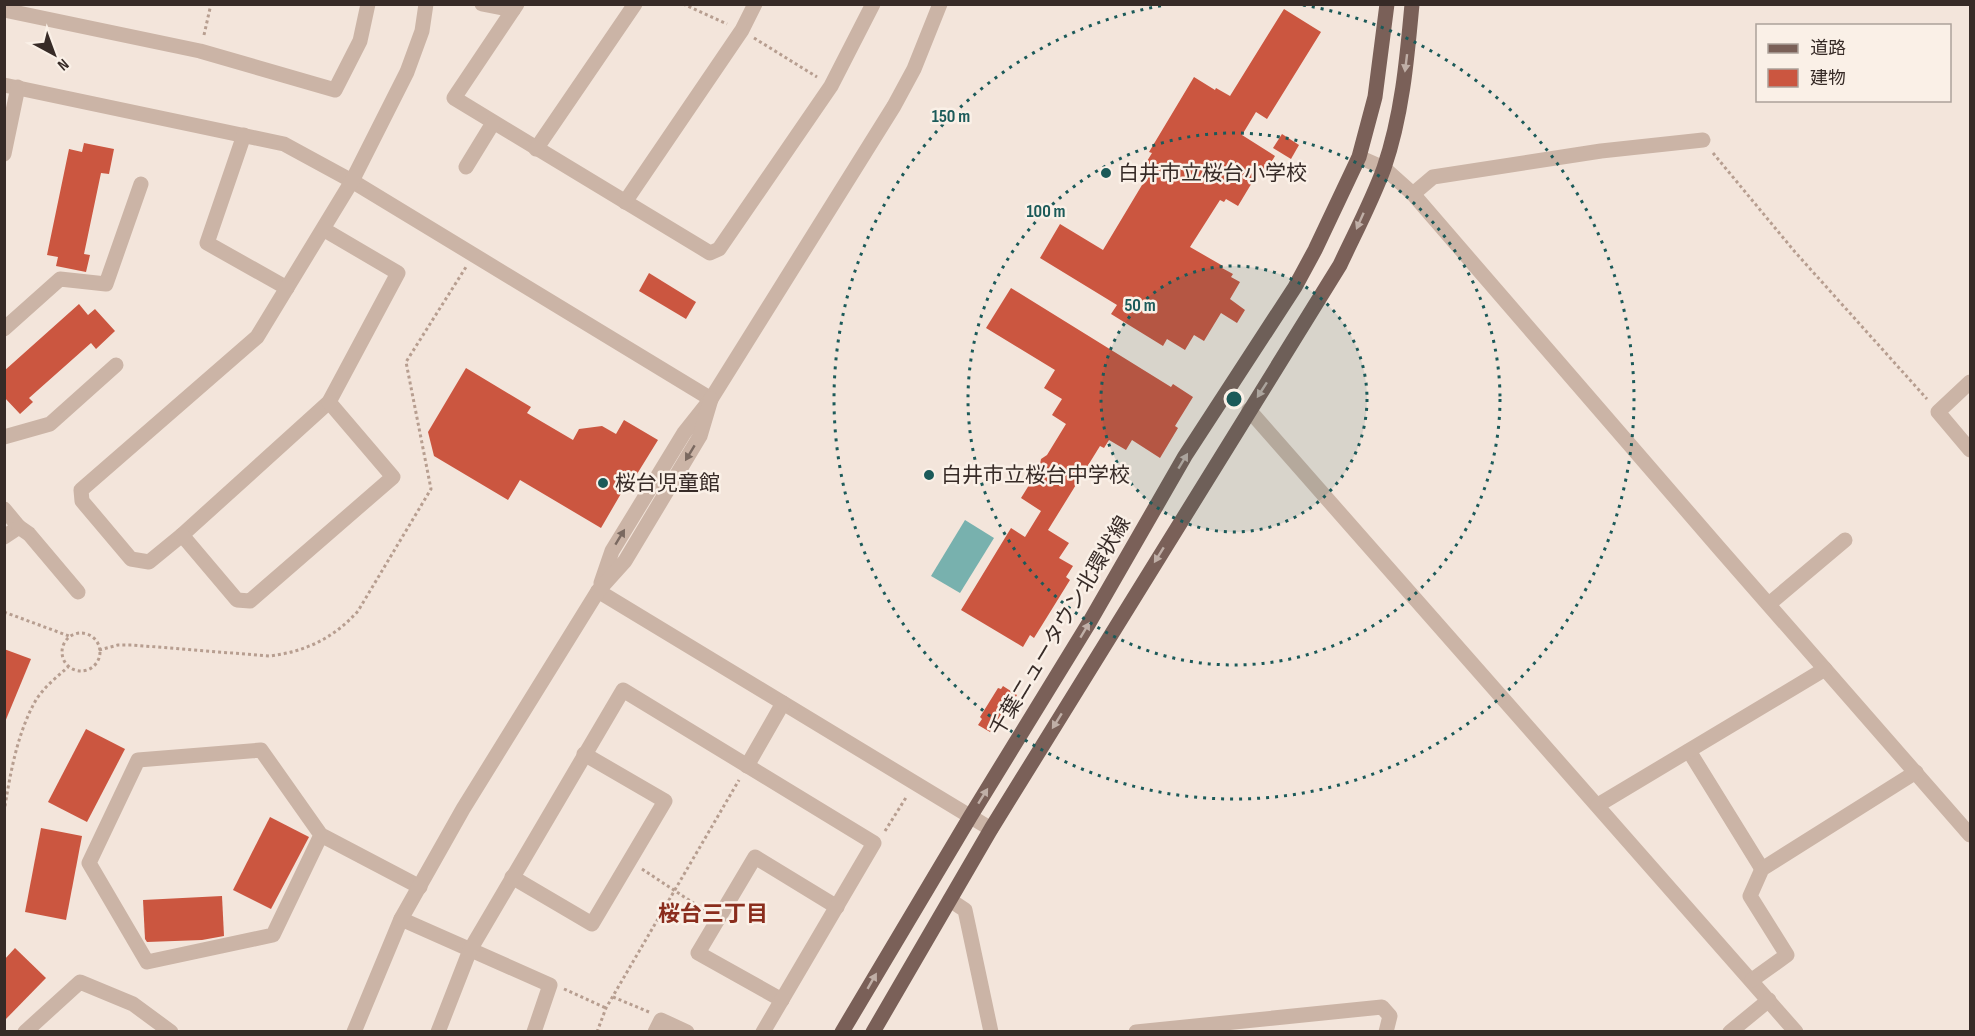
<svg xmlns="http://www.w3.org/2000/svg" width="1975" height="1036" font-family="'Sofia Sans Condensed','Noto Sans JP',sans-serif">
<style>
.water{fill:#78b1ae}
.building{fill:#cb5640}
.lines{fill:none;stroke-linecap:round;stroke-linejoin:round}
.path{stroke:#b79e90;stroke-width:3;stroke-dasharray:3 3;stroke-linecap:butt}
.minor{stroke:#cbb4a6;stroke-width:15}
.major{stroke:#7a6058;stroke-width:15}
.oneway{fill:#c0afa7}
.oneway2{fill:#7a6960}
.ring{fill:none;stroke:#1b5a59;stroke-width:3;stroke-dasharray:3 6}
.poi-dot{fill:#1b5a59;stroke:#faf0e7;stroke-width:2}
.labels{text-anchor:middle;stroke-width:5;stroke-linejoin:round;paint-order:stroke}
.poi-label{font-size:21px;fill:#372b27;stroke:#faf0e7;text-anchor:start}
.street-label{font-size:21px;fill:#372b27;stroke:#faf0e7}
.neighbourhood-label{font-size:22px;font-weight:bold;fill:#8a2d1d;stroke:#faf0e7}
.centre{fill:#1b5a59;stroke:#faf0e7;stroke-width:3}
.ring-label{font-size:18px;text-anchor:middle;font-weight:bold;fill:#1b5a59;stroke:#faf0e7;stroke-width:5;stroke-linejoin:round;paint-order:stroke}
</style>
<rect width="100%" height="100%" fill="#f3e5db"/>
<!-- water -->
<polygon class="water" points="965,520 994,538 960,593 931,576"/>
<!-- building -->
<g class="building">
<polygon points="1284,9 1321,32 1267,119 1256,112 1242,135 1275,156 1264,174 1259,171 1238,206 1226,199 1224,202 1220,200 1190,247 1223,266 1222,268 1233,274 1231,277 1240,282 1230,299 1245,310 1237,323 1221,313 1204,341 1194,335 1185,350 1167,339 1163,346 1111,314 1117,305 1040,258 1060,224 1103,250 1148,175 1141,171 1152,153 1149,152 1194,77 1215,90 1216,88 1230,96"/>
<polygon points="1282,134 1299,145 1291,159 1273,148"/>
<polygon points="84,143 114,149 109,174 101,173 84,254 90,255 86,272 56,266 58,257 47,255 69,149 82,152"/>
<polygon points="649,273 696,302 686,319 639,291"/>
<polygon points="1011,288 1171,387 1173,384 1193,397 1175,426 1178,428 1160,458 1132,440 1126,450 1109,440 1104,448 1100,446 1048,530 1069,543 1059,558 1073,566 1066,577 1070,580 1034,638 1030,635 1023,647 961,610 1011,528 1025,537 1041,511 1021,498 1039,469 1041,459 1047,455 1066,424 1052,415 1062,399 1044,388 1055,370 986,328"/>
<polygon points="79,304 88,315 95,309 115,331 96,349 91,343 29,398 33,402 20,414 4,397 4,371"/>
<polygon points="466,368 531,407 527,413 573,440 579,429 602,426 616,434 624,420 658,440 629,487 626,485 601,528 520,480 508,500 434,456 428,432"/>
<polygon points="4,649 31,659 5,722 4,722"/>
<polygon points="1003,686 1017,695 997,728 993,726 990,732 978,725 982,719 980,717 998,688 1001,689"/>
<polygon points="86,729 125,749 87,822 48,802"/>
<polygon points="270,817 309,837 271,909 233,890"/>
<polygon points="41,828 82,836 66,920 25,912"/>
<polygon points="222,896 224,936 202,940 147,942 145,939 143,900"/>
<polygon points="15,948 46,978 4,1021 4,960"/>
</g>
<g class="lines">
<!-- path -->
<g class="path">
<polyline points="683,4 727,24"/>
<polyline points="204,35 211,4"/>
<polyline points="754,38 817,77"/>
<polyline points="1713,153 1795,252 1927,399"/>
<polyline points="4,612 69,636"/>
<circle cx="81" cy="652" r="19"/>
<path d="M99,650L118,645H132L269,656C305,652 334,638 358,611L431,489L406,362L466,267"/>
<path d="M4,812C10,775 17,733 36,700C44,687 57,677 68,667"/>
<polyline points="885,831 907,796"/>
<polyline points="642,869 704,910"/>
<polyline points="564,989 606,1008"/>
<polyline points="613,997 649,1012"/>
<polyline points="597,1032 606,1008 739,780"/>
</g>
<!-- minor -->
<g class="minor">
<polyline points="482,4 513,10"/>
<polyline points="517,4 454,98 710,253 719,249 831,86 873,4"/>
<polyline points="4,10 200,51 335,90 360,41 368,4"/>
<polyline points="4,85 284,144 352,181 711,399"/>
<polyline points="244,135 207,243 287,288"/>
<polyline points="536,149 635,4"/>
<polyline points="4,154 18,87"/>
<polyline points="1359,157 1384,168 1413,194 1719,548 1970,835"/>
<polyline points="466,167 493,123"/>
<polyline points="1413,194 1433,177 1601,151 1703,140"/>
<polyline points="625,202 742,30 755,4"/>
<polyline points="323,229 398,273 329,402 182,535 149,562 131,559 82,501 81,490 257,337 352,181 407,72 422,31 426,4"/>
<polyline points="4,329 60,279 106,284 141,184"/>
<polyline points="1970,382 1938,412 1970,450"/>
<polyline points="1249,410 1796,1032"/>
<polyline points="4,437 50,424 116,365"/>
<polyline points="4,509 19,527 4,537"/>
<polyline points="19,527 29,534 78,592"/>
<polyline points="182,535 237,600 250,601 393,477 329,402"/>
<polyline points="601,583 612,551 684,433 711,399 894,106 914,69 940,4"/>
<polyline points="598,591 991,829"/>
<polyline points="1769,604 1845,540"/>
<polyline points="1689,751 1762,869"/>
<polyline points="747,766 783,703"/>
<polyline points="1598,805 1825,669"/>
<polyline points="321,835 273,935 147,962 89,863 138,760 261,750 321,835 420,887"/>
<polyline points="512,877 592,924 665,801 584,754"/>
<polyline points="950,900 965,910 991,1032"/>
<polyline points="401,919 550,985 534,1032"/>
<polyline points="1752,980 1787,955 1750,896 1762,869 1916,772"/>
<polyline points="782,1000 698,953 755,857 837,907"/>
<polyline points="25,1032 80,982 133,1004 171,1032"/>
<polyline points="354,1032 401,919 463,809 598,591 625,561 700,436 711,399"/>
<polyline points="438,1032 470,950 623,690 874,843 763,1032"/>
<polyline points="655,1032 661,1020 687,1032"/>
<polyline points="1136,1032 1382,1007 1390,1016 1386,1032"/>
<polyline points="1730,1032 1769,1000"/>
</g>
<!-- major -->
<g class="major">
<polyline points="842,1032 970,817 1089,623 1185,456 1295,287 1315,250 1359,157 1375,97 1387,4"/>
<path d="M873,1032L991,829L1340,265C1355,233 1372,201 1384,168C1402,116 1407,59 1412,4"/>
</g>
</g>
<!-- one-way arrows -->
<defs><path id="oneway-solid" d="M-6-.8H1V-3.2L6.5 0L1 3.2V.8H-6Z" transform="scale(1.5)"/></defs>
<g class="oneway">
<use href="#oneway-solid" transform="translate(1406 63) rotate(97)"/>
<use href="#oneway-solid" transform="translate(1360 221) rotate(114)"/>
<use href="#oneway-solid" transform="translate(1262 390) rotate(123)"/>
<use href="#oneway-solid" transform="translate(1183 461) rotate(-59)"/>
<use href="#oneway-solid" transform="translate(1159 555) rotate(122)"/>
<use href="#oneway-solid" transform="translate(1085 630) rotate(-59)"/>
<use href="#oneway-solid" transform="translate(1057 721) rotate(122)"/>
<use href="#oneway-solid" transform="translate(983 796) rotate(-58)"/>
<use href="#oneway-solid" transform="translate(872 981) rotate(-60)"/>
</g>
<g class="oneway2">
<use href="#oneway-solid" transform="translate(690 453) rotate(121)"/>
<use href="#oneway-solid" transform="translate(620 537) rotate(-59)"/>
</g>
<!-- distance rings -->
<circle cx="1234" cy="399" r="133" fill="#1b5a59" fill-opacity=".12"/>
<g class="ring">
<circle cx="1234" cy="399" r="133"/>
<circle cx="1234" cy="399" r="266"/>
<path d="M1303 5A400 400 0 1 1 1165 5"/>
</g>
<!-- markers -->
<g class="poi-dot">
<circle cx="1106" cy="173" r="6"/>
<circle cx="929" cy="475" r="6"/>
<circle cx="603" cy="483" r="6"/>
</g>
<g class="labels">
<!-- poi labels -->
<g class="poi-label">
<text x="1118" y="180">白井市立桜台小学校</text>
<text x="941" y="482">白井市立桜台中学校</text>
<text x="615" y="490">桜台児童館</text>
</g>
<!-- street labels -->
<g class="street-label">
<text transform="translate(1060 626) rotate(-59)" y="7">千葉ニュータウン北環状線</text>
</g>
<!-- neighbourhood labels -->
<g class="neighbourhood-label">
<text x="713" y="921">桜台三丁目</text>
</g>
</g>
<circle cx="1234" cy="399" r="9" class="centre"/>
<g class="ring-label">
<text x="951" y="122">150 m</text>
<text x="1046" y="217">100 m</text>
<text x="1140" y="311">50 m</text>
</g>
<!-- border -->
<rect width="1975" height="1036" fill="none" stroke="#372b27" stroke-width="12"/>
<!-- legend -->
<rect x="1756" y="24" width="195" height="78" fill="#faf0e7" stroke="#aca19a" stroke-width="1.5"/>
<rect x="1768" y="44" width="30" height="9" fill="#7a6058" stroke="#aca19a" stroke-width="1.5"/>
<text x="1810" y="54" font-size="18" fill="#372b27">道路</text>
<rect x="1768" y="69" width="30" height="18" fill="#cb5640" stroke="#aca19a" stroke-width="1.5"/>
<text x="1810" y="84" font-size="18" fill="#372b27">建物</text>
<!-- north arrow -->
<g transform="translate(54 54) rotate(139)" stroke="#faf0e7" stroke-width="4.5" paint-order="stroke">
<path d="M0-4.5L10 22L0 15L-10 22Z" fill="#372b27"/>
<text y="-9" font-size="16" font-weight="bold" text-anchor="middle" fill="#372b27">N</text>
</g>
</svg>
